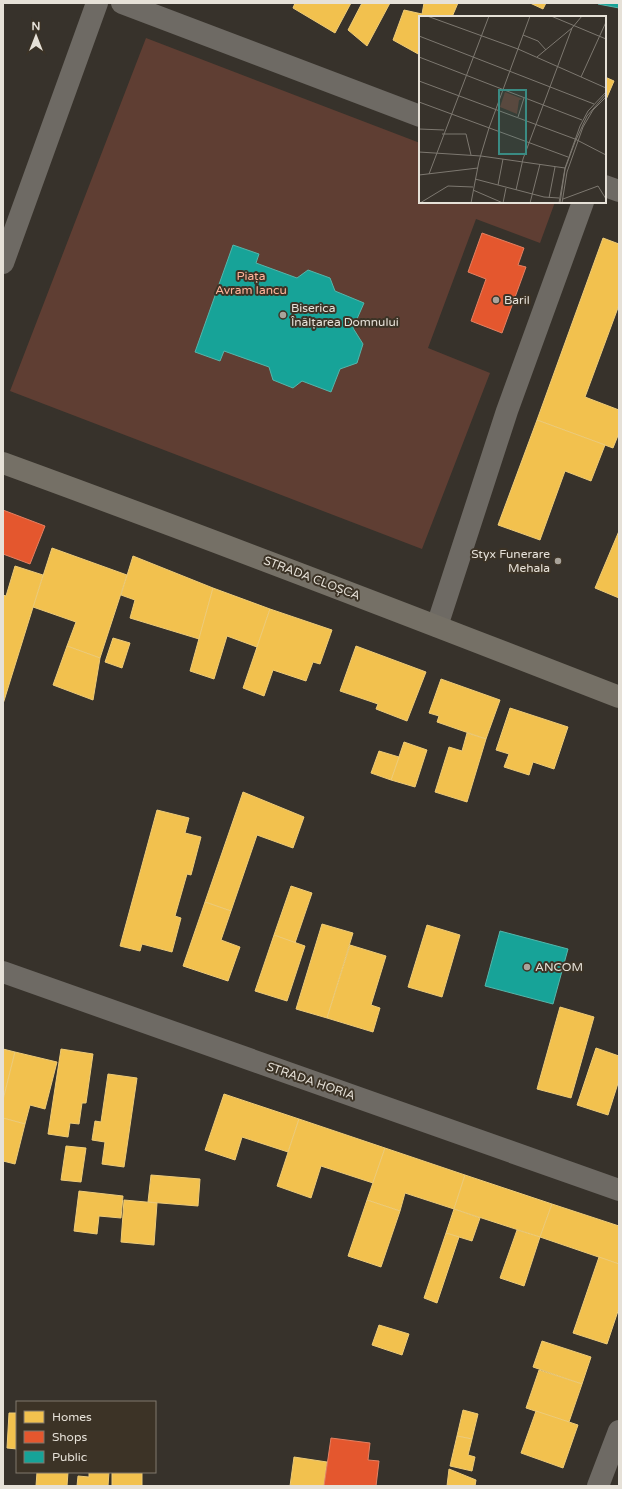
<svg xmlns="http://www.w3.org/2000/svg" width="622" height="1489" font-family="'Varela Round',sans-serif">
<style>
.green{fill:#5f3e33}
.homes{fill:#f2c14e;stroke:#eecb77}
.shops{fill:#e4572e;stroke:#e58061}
.public{fill:#17a398;stroke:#55b6ab}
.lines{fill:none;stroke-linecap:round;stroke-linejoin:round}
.street{stroke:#6e6a64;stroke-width:22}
.primary{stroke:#757066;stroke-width:22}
.poi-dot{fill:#a9a49b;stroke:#3c3326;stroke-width:1.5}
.labels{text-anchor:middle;stroke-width:4;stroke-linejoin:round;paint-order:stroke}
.park-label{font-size:12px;fill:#ffb39a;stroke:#3c3326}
.poi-label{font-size:12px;fill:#e6e1d8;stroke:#3c3326;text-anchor:start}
.street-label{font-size:12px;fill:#e6e1d8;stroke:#3c3326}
.inset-road{fill:none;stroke:#7d7870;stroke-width:1}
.view{fill:#3a8b83;fill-opacity:0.15;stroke:#3a8b83;stroke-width:2}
.inset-edge{fill:none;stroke:#e6e1d8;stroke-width:2}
</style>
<rect width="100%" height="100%" fill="#37322b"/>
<!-- green -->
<polygon class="green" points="146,38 420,143 420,202 555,202 540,243 476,219 428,348 490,373 422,549 10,391"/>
<!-- homes -->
<g class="homes">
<polygon points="295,3 351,3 335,33 293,8"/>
<polygon points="362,3 390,3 367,46 348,30"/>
<polygon points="424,3 458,3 452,17 420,17 420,55 393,40 404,10 422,14"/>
<polygon points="530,3 546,3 543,9"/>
<polygon points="605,77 614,81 605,102"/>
<polygon points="603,238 619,244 619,305 585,397 619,410 619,433 613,448 537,420"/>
<polygon points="537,420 605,445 591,481 565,471 540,540 498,525"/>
<polygon points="619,531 619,598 595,588"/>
<polygon points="52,548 127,575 100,658 67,646 76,622 33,607"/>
<polygon points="133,556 213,588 199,639 130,618 135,600 121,595"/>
<polygon points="15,566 43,575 3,704 3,595 6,596"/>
<polygon points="213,588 270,609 257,647 227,636 214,679 190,671"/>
<polygon points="270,609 332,630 320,664 313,662 306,681 273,670 264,696 243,688"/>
<polygon points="113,638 130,643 122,668 105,662"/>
<polygon points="67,646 100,658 93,700 53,685"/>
<polygon points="356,646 426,672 407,721 376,709 378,704 340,691"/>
<polygon points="441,679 500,700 486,739 437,722 439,716 429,713"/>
<polygon points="510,708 568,727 554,769 533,762 529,775 504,767 509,754 496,750"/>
<polygon points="467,733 486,739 467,802 435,792 449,747 462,751"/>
<polygon points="404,742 427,750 415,787 391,780"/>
<polygon points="379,751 399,757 391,780 371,773"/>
<polygon points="243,792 304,817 293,848 257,835 231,911 205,902"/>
<polygon points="157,810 189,818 185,833 201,837 191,875 187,874 175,916 181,918 172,952 142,944 140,951 120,946"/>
<polygon points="291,886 312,893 295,943 274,935"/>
<polygon points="205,902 231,911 221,940 240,947 228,981 183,966"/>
<polygon points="322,924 353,933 327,1018 296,1009"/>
<polygon points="427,925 460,935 442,997 408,987"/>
<polygon points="274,935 305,946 287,1001 255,991"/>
<polygon points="350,945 386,956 371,1005 380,1008 373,1032 327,1018"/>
<polygon points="560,1007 594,1017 571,1098 537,1089"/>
<polygon points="596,1048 619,1056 619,1080 608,1115 577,1105"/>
<polygon points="3,1049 15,1052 3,1100"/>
<polygon points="61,1049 93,1054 86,1103 82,1103 79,1124 70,1123 68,1137 48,1134"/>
<polygon points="15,1052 57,1062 45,1109 30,1105 25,1124 3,1118 3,1100"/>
<polygon points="108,1074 137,1078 124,1167 102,1164 105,1142 92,1140 95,1121 101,1122"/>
<polygon points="224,1094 299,1119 288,1152 242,1137 235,1160 205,1150"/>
<polygon points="3,1118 25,1124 15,1164 3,1161"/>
<polygon points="299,1119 385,1148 373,1183 321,1166 311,1198 277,1186"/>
<polygon points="66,1146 86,1148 81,1182 61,1180"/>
<polygon points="385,1148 465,1175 454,1209 405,1193 400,1211 367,1200"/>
<polygon points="151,1175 200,1179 198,1206 148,1202"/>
<polygon points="465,1175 552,1204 540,1237 454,1209"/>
<polygon points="79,1191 123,1196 121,1218 99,1216 97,1234 74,1231"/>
<polygon points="124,1200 157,1203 154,1245 121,1242"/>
<polygon points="367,1200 400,1211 381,1267 348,1256"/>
<polygon points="552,1204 619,1226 619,1264 540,1237"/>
<polygon points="454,1209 480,1218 472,1241 446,1233"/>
<polygon points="517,1230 540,1237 524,1286 500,1278"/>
<polygon points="446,1233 459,1237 437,1303 424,1298"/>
<polygon points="599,1257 619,1264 619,1308 607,1344 573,1333"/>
<polygon points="379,1325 409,1334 402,1355 372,1345"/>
<polygon points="542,1341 591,1357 582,1384 533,1367"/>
<polygon points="539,1370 582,1384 569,1422 526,1408"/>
<polygon points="463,1410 478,1414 472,1439 457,1436"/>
<polygon points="536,1411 578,1425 563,1468 521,1453"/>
<polygon points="9,1413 17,1413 17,1449 7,1448"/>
<polygon points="457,1436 472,1439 468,1455 475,1457 472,1471 450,1466"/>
<polygon points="294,1457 327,1462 324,1486 290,1486"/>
<polygon points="449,1469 476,1480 475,1486 447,1486"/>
<polygon points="37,1472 68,1472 67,1486 36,1486"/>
<polygon points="89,1472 109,1472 108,1486 77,1486 78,1476 89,1477"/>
<rect x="112" y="1472" width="30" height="14"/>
</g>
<!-- shops -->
<g class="shops">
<polygon points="482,233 524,248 518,265 526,267 502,333 471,321 486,279 468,272"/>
<polygon points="3,510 45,526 30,564 3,554"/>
<polygon points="331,1438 370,1443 368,1460 379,1461 376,1486 324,1486"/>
</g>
<!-- public -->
<g class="public">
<polygon points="598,3 619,3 619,8 598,4"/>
<polygon points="233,245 259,254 256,263 297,278 308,270 330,278 335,291 364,303 353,328 363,344 357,363 340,369 331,392 302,381 293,388 273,380 269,367 224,351 220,361 195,352"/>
<polygon points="500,931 568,949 553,1004 485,986"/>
</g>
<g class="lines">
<!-- street -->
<g class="street">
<polyline points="122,3 420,116"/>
<polyline points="605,186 619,191"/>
<polyline points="3,263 97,3"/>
<polyline points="437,626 507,411 583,202"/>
<polyline points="3,972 619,1190"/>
<polyline points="598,1486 619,1431"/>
</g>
<!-- primary -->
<path class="primary" d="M3,463C209,538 414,617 619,697"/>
</g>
<!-- markers -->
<g class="poi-dot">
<circle cx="496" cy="300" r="4"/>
<circle cx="283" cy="315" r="4"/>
<circle cx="558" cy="561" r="4"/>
<circle cx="527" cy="967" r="4"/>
</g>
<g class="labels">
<!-- park labels -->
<g class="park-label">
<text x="251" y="280">Piața<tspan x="251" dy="14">Avram Iancu</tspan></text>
</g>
<!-- poi labels -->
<g class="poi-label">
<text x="504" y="304">Baril</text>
<text x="291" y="312">Biserica<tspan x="291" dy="14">Înălțarea Domnului</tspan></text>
<text x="550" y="558" text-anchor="end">Styx Funerare<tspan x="550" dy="14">Mehala</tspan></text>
<text x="535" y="971">ANCOM</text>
</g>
<!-- street labels -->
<g class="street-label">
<text transform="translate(312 578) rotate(21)" y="4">STRADA CLOȘCA</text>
<text transform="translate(311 1081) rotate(19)" y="4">STRADA HORIA</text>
</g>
</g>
<!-- overview -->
<g transform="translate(419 16)">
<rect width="187" height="187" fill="#37322b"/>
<path d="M86,76L104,83L100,84L98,98L81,91Z" fill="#5f3e33"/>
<path class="inset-road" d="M8,0L99,33L187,72M132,0L187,23M104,19L119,25L127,34M0,20L175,88M0,41L163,104M118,41L153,12L163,0M162,61L187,6M0,65L156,123L187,139M0,86L149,141M99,101L105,82M0,113L25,114M23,118H47L52,139M0,136L62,140L146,152M10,158L70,0M0,159L59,152M56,163L125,181L140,182M79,169L84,143M54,174L84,187M97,174L104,143L153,12M130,182L136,151M144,183L179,170L187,183M1,187L29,170L54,171M52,187L60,145L70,112L111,0M84,187L87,172M111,187L121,148M140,187L146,152L161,110L169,95L187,76M141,187L146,153L156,126L168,100L187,78M143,187L148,156L164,111L174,94L187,81"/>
<path class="view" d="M80,74H107V138H80Z"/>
<rect width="187" height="187" class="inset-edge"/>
</g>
<!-- border -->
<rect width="622" height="1489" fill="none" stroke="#e6e1d8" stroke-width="8"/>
<!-- legend -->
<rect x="16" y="1401" width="140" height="72" fill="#3c3326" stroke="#80796d"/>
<rect x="24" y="1411" width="20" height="12" fill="#f2c14e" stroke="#80796d"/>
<text x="52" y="1421" font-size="12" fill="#e6e1d8">Homes</text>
<rect x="24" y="1431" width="20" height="12" fill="#e4572e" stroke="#80796d"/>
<text x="52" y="1441" font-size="12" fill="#e6e1d8">Shops</text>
<rect x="24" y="1451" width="20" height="12" fill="#17a398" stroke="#80796d"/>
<text x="52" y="1461" font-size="12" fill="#e6e1d8">Public</text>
<!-- north arrow -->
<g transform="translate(36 36)" stroke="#3c3326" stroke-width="3" paint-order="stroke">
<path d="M0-3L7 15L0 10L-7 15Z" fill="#e6e1d8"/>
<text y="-6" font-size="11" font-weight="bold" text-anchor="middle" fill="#e6e1d8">N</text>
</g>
</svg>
